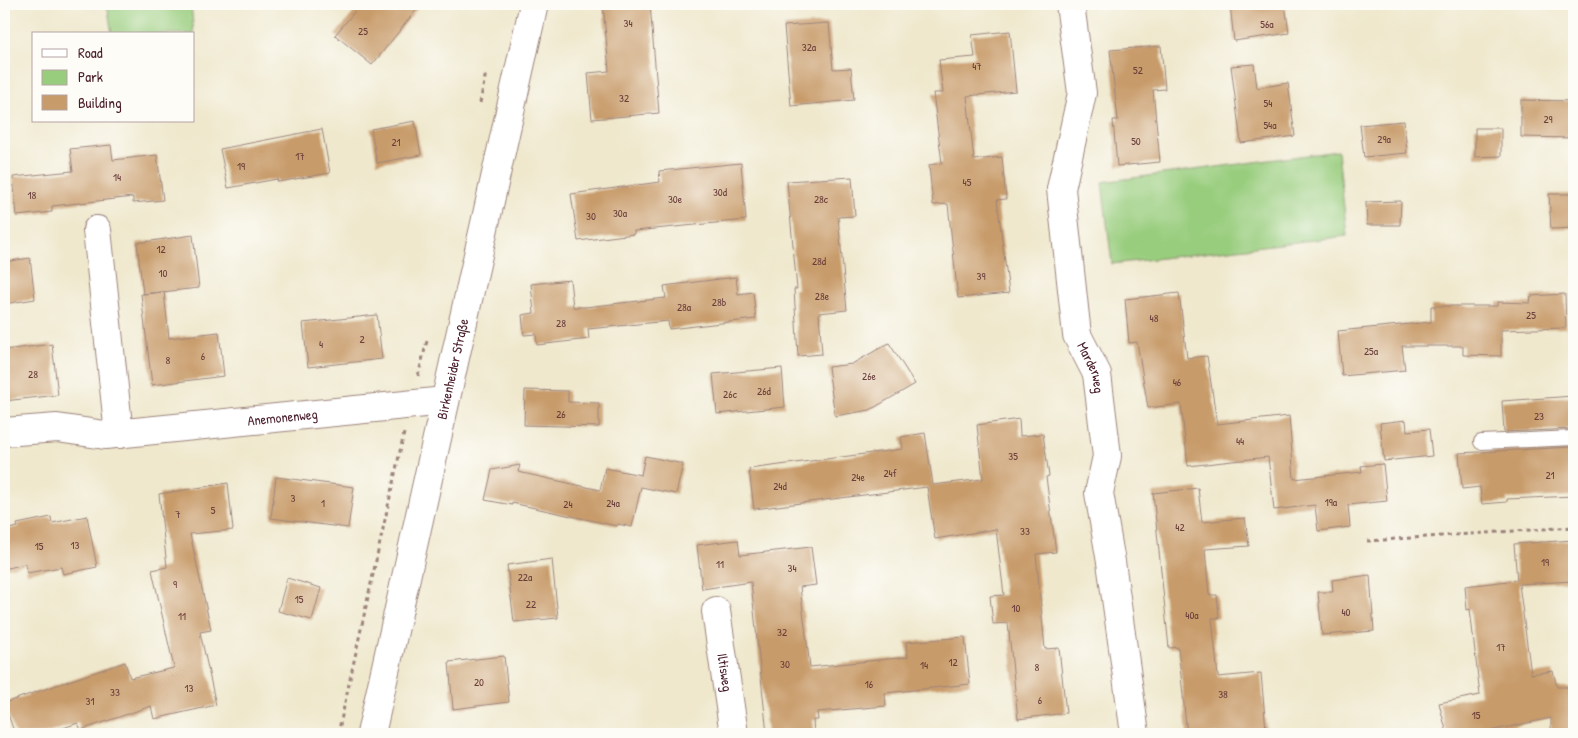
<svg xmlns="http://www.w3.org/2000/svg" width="1578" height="738" font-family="'Patrick Hand',sans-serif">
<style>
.green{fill:#99cd7e;stroke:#727654}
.building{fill:#c89b6a}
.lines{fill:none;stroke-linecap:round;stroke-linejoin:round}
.service-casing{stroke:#9c847c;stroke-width:16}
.minor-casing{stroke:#9c847c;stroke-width:30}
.tertiary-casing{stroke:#9c847c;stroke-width:30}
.path{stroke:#9c847c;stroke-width:3;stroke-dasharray:4 4;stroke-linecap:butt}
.service{stroke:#fff;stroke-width:14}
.minor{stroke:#fff;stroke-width:28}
.tertiary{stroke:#fff;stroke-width:28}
.labels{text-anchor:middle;stroke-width:4.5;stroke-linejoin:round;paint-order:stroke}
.number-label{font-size:11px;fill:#6a3e3b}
.street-label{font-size:14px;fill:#4a1f2b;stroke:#fdfcf7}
</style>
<rect width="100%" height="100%" fill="#fdfcf7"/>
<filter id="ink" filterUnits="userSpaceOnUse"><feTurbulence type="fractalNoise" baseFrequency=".02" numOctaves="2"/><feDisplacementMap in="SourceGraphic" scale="10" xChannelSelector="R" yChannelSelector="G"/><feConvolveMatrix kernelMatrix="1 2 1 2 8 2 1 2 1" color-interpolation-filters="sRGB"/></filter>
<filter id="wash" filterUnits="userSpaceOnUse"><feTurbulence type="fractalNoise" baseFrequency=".0096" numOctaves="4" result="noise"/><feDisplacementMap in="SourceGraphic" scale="20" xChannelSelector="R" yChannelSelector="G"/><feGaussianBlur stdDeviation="1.12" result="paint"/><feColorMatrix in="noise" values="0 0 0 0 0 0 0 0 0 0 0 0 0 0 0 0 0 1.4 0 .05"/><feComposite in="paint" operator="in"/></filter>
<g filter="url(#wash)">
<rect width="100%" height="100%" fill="#efe8cd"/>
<!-- green -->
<g class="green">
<polygon points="107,4 191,4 194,34 112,34"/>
<polygon points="1338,151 1347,236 1112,264 1102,182"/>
</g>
<g id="blocks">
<!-- building -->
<g class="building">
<polygon points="361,4 421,4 372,65 335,35"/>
<polygon points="603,4 650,4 659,113 592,119 588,73 609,71"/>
<polygon points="1230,4 1285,4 1289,33 1234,41"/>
<polygon points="829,23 833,69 851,68 854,100 791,106 784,26"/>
<polygon points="1010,31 1016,91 967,96 974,160 1002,157 1006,199 997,200 1009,293 958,298 948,204 933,205 929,165 942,163 933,93 943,93 939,60 975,57 972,35"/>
<polygon points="1161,46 1165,89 1153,90 1160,162 1117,166 1113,120 1118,120 1110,50"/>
<polygon points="1254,64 1257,88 1288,83 1295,136 1241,143 1231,66"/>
<polygon points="1521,100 1574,101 1574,138 1521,137"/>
<polygon points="415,121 421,155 377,163 371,129"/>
<polygon points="1404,121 1407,153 1364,157 1360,125"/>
<polygon points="1475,128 1501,128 1501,156 1475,157"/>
<polygon points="322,129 330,173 278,182 277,179 228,188 220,149"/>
<polygon points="111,145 113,160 157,155 163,200 133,203 133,197 52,206 52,212 17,216 13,177 73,171 70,149"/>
<polygon points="741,163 746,220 634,231 634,234 578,241 571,194 660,182 659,171"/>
<polygon points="852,177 855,216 838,217 847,310 819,313 822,354 798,356 794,289 797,289 787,181"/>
<polygon points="1549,194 1574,194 1574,228 1551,229"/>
<polygon points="1401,201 1400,225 1367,225 1366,202"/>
<polygon points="193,235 199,288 143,294 137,243"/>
<polygon points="30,258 35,299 4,304 4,262"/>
<polygon points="736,277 738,294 753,292 756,319 669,329 668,321 588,329 589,339 537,345 536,334 524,335 522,315 534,313 531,284 570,280 573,307 585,307 666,298 664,286"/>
<polygon points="164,292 169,338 219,332 224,376 152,385 141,294"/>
<polygon points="1179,293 1187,358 1207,356 1217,424 1289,416 1294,479 1362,472 1361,466 1383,464 1387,501 1348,505 1350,527 1318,531 1315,505 1274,510 1268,457 1188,466 1181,404 1148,408 1137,342 1129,343 1125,299"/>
<polygon points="1565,294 1566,328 1501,330 1501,356 1463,355 1463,346 1402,346 1405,370 1342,376 1338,331 1431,322 1431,306 1497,306 1497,302 1530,303 1531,296"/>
<polygon points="377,315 382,359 308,367 303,323"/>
<polygon points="889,343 915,384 870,410 835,416 828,367 852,364"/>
<polygon points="52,344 58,395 4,401 4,350"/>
<polygon points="782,368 785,407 717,414 713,374"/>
<polygon points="525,390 568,391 568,402 599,403 599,427 524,425"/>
<polygon points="1574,396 1574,429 1504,432 1502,401"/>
<polygon points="1019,419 1020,436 1043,434 1049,476 1046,477 1056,552 1036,554 1045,649 1059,648 1066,713 1018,719 1008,623 993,624 990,596 1004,595 996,529 935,539 927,487 754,509 749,469 903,449 901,437 925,433 933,485 983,479 977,425"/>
<polygon points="1406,420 1407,431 1429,429 1432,456 1384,461 1380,423"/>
<polygon points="1574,447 1574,496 1507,499 1507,502 1482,504 1480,487 1462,489 1459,453"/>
<polygon points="645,456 683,464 676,494 641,487 632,527 618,524 617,526 512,503 512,505 485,500 492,470 520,465 518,472 600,490 605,468 641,475"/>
<polygon points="276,477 354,487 348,528 271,518"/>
<polygon points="228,483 233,530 190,534 211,630 200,632 216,705 154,719 151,706 81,730 78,723 45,734 15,734 4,703 125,662 130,678 174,668 152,570 167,567 159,494"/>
<polygon points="1198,488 1202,522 1245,518 1249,546 1205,549 1209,595 1217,595 1219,618 1212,618 1218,677 1261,673 1266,730 1224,734 1187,734 1178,647 1169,648 1153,493"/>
<polygon points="87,516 97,567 63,574 61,567 27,573 25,564 4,569 4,530 18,527 17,524 51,517 52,523"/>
<polygon points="738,540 740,555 811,547 816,585 800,587 810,667 908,657 906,642 965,637 970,684 885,693 886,706 817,712 818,720 813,720 814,734 767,734 751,582 702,589 697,545"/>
<polygon points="1574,540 1574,581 1519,584 1531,674 1553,671 1557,687 1574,687 1574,734 1551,734 1551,718 1476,734 1447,734 1439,703 1480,695 1470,609 1467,610 1465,586 1517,580 1514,544"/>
<polygon points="552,559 558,618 514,622 507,565"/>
<polygon points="1370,575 1374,631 1322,635 1318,592 1333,592 1332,580"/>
<polygon points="287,578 321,588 312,620 278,611"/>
<polygon points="504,656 509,702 453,709 449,662"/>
</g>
</g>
</g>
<g filter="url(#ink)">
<use href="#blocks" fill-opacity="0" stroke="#9c847c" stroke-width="1"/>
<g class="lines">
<!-- service casing -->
<g class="service-casing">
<polyline id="service" points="1481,442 1574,438"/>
</g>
<!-- minor casing -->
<g class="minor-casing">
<g id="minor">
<path id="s1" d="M1070,4L1082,93L1061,189L1077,335L1097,374L1107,456L1099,493L1111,562L1135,734"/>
<polyline points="97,230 119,434"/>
<path id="s2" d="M4,432L57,428L105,435L445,401"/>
<path id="s3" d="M716,611L734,734"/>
</g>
</g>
<!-- tertiary casing -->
<g class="tertiary-casing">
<g id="tertiary">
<path id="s4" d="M371,734L534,4"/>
</g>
</g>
<!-- path -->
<g class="path">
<polyline points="480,103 485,77 489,77"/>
<polyline points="418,376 427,341"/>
<polyline points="1367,541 1574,527"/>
<polyline points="338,734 404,433"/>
</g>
<!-- service -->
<use href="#service" class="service"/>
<!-- minor -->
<use href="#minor" class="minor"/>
<!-- tertiary -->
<use href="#tertiary" class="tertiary"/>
</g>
</g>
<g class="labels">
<!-- number labels -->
<g class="number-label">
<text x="628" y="27">34</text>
<text x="1267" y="28">56a</text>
<text x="363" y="35">25</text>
<text x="809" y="51">32a</text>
<text x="977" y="70">47</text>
<text x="1138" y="74">52</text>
<text x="624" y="102">32</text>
<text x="1268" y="107">54</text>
<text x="1548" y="123">29</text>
<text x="1270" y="129">54a</text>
<text x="1384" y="143">29a</text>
<text x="1136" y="145">50</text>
<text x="396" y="146">21</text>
<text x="300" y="160">17</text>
<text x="241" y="170">19</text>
<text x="117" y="181">14</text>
<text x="967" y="186">45</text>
<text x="720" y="196">30d</text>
<text x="32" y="199">18</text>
<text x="675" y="203">30e</text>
<text x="821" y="203">28c</text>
<text x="620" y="217">30a</text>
<text x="591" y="220">30</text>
<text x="161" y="253">12</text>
<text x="819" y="265">28d</text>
<text x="163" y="277">10</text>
<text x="981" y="280">39</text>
<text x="822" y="300">28e</text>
<text x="719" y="306">28b</text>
<text x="684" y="311">28a</text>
<text x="1531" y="319">25</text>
<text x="1154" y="322">48</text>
<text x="561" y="327">28</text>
<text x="362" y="343">2</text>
<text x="321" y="348">4</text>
<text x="1371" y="355">25a</text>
<text x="203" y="360">6</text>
<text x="168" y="364">8</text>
<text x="33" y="378">28</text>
<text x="869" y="380">26e</text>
<text x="1177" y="386">46</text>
<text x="764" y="395">26d</text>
<text x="730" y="398">26c</text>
<text x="561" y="418">26</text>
<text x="1539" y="420">23</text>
<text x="1240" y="445">44</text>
<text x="1013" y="460">35</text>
<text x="890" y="477">24f</text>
<text x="1550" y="479">21</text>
<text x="858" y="481">24e</text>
<text x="780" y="490">24d</text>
<text x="293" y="502">3</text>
<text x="1331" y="506">19a</text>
<text x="323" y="507">1</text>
<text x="613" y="507">24a</text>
<text x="568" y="508">24</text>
<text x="213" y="514">5</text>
<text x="178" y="518">7</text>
<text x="1180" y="531">42</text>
<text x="1025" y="535">33</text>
<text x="75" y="549">13</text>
<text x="39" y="550">15</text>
<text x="1545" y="566">19</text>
<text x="720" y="568">11</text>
<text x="792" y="572">34</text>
<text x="525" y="581">22a</text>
<text x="175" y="588">9</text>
<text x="299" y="603">15</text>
<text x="531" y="608">22</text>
<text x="1016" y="612">10</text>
<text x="1346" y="616">40</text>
<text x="1192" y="619">40a</text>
<text x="182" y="620">11</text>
<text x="782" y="636">32</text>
<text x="1501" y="651">17</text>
<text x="953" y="666">12</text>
<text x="785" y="668">30</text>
<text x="924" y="669">14</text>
<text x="1037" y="671">8</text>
<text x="479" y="686">20</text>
<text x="869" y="688">16</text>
<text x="189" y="692">13</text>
<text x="115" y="696">33</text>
<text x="1223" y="698">38</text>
<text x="1040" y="704">6</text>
<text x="90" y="705">31</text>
<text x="1476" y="719">15</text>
</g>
<!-- street labels -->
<g class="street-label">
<text dy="5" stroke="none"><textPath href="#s4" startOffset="374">Birkenheider Straße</textPath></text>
<text dy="5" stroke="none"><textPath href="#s1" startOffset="371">Marderweg</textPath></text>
<text dy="5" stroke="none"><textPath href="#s2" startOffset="280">Anemonenweg</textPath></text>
<text dy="5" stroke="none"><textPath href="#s3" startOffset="62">Iltisweg</textPath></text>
</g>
</g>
<!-- margin -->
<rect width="1578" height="738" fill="none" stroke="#fdfcf7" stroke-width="20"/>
<!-- legend -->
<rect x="32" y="32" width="162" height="90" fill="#fdfcf7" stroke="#b5a4a5"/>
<rect x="42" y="49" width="25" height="8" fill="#ffffff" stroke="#b5a4a5"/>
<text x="78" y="58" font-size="15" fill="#4a1f2b">Road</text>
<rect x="42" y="70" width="25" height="15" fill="#99cd7e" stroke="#b5a4a5"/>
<text x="78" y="82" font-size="15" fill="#4a1f2b">Park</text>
<rect x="42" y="95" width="25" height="15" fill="#c89b6a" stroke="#b5a4a5"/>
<text x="78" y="108" font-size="15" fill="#4a1f2b">Building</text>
</svg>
